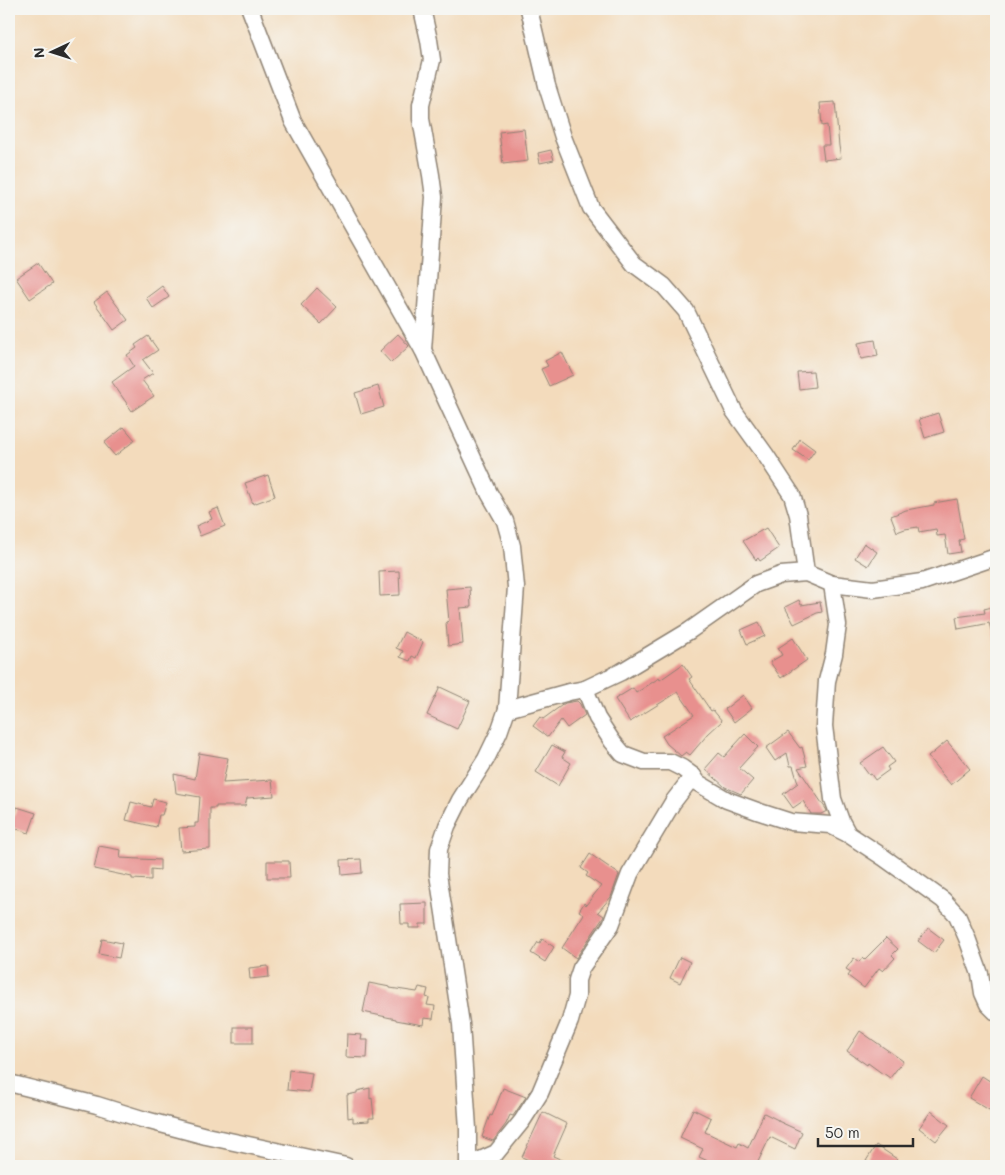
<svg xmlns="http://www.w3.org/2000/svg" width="1005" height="1175" font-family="Mali,sans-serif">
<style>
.building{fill:#e8908e}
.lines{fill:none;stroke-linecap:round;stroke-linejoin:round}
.minor-casing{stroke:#8f8374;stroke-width:19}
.minor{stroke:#fff;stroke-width:16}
</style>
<rect width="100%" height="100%" fill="#f6f6f2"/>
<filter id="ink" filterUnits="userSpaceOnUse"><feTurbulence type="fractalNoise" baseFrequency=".02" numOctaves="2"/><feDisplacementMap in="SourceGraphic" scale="10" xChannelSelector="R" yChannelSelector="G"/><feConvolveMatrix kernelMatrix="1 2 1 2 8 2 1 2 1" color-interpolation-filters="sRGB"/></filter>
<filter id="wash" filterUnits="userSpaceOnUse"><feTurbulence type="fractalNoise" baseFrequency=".0096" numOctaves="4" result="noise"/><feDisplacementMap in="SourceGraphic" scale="20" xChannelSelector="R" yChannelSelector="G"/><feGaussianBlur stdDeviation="1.12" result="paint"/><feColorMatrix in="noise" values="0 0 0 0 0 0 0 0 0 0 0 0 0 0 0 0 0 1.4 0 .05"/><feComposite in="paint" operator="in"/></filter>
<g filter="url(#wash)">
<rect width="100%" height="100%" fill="#f3dbbc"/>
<g id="blocks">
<!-- building -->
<g class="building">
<polygon points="835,102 839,146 841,158 824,160 822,145 829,145 827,125 822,126 820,103"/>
<polygon points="524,129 528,161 503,164 499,132"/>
<polygon points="551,150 554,160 540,163 538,153"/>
<polygon points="38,263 52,284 30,299 16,278"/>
<polygon points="162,286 169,297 153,308 146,298"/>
<polygon points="317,288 337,307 321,324 301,305"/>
<polygon points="107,292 128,320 114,330 94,302"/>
<polygon points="398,334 409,346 391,363 380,351"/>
<polygon points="148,336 158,350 143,360 153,373 142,380 154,396 132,411 112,382 134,366 127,355 137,348 135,345"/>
<polygon points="875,340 878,356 861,359 858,343"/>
<polygon points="562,352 573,375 549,386 541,369 548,366 545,361"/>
<polygon points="813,371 815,387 799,389 797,372"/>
<polygon points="378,386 384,407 361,414 355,393"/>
<polygon points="938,413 944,432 925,438 919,419"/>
<polygon points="124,427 135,440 115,456 104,443"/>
<polygon points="800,439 815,450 808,460 793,450"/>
<polygon points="268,475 275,496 253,504 245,483"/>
<polygon points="957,499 964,539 959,540 961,552 948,554 945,535 937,536 936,529 919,532 918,527 905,529 897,532 891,516 906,510 934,505 934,503"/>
<polygon points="218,508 225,526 200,536 196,526 212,519 209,512"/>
<polygon points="766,528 779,548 760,561 758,558 756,560 743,541"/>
<polygon points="864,543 877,552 868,566 855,558"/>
<polygon points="399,571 400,595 380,596 379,572"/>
<polygon points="470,587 471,607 460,608 463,644 448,646 446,622 449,621 446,589"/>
<polygon points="799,600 801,605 820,602 822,612 817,613 794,624 785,607"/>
<polygon points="996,606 996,640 994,640 989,623 980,625 958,629 956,617 985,613 984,609"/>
<polygon points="759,622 765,636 747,644 741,630"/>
<polygon points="404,632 423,642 416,658 412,656 410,661 400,657 403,651 396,648"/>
<polygon points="793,638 807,660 781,678 770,662 782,655 778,648"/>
<polygon points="683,664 692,677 689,679 711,711 713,710 722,721 708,734 690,755 686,752 681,756 667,744 662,736 694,715 678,692 630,722 615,699 633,688 636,693 659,678 660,680"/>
<polygon points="440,687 470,701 457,729 427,715"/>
<polygon points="743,695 752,708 734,722 725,709"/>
<polygon points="577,701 580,704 585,715 567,728 561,720 548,737 533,726 540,717 543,719 565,703"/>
<polygon points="788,732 800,748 802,747 807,766 798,768 826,809 827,811 821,814 811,814 803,801 793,808 783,794 798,783 793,766 790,766 787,753 775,761 766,748"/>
<polygon points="745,734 758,747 739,768 753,780 741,794 725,787 705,769 719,753 724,757"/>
<polygon points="947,741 970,769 951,785 928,757"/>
<polygon points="552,745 565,752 562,757 571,763 558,786 536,772"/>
<polygon points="883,747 894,762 887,767 889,770 875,780 871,774 869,775 860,763"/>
<polygon points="199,753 228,758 223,783 272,780 274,796 247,798 245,806 216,806 216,808 210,808 210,849 181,851 179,828 195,827 195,823 198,823 200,797 176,793 174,774 195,779"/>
<polygon points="153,799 166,802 162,815 159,815 156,827 126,820 131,802 151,807"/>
<polygon points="17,807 36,813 29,833 11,827"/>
<polygon points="99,846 121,850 120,858 160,860 160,870 151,869 151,880 132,879 132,877 94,869"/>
<polygon points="590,854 619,874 611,897 598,912 604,916 603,918 576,958 562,948 584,914 579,911 584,903 586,905 601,886 586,876 588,873 581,868"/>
<polygon points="361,859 362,873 342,875 341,860"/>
<polygon points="267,861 289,861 290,878 267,878"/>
<polygon points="427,903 427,924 420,924 420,928 409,928 409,924 401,924 400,904"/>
<polygon points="928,928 944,940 934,953 918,941"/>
<polygon points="886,938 898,949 892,955 895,958 883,971 879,968 864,988 848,976 851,972 846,969 854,958 859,962 862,958 864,960"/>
<polygon points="102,939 122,943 119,958 99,954"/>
<polygon points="542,939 554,947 545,962 531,953 538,942 540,943"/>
<polygon points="680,957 690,962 680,983 670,978"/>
<polygon points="268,966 269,977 250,979 249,968"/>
<polygon points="369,983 390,987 390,988 417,992 419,987 428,989 426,997 429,998 427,1005 435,1006 433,1019 424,1018 423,1025 396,1020 396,1019 363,1012"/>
<rect x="234" y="1027" width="19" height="16"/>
<polygon points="860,1031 903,1061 890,1078 883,1073 883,1074 868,1063 867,1065 847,1051"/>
<polygon points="347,1034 362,1035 361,1040 368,1040 367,1058 346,1057"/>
<polygon points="289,1070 312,1073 309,1092 287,1090"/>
<polygon points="982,1076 996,1085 996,1114 969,1098"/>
<polygon points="370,1088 370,1099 372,1098 374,1118 369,1118 369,1121 353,1122 353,1117 348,1118 347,1095 357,1093 357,1091"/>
<polygon points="503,1088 526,1097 513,1116 510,1115 506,1124 493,1141 482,1137 490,1115 492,1116"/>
<polygon points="693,1109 711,1118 705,1132 737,1147 739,1143 748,1148 764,1113 778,1120 778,1121 802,1132 795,1149 770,1137 756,1166 719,1166 699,1157 703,1149 680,1138"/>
<polygon points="931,1111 949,1125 936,1141 919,1128"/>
<polygon points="543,1112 567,1124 553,1156 576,1166 541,1166 522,1157"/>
<polygon points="876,1145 897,1159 892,1166 875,1166 866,1161"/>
</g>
</g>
</g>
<g filter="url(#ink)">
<use href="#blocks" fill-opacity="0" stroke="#8f8374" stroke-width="1"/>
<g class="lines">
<!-- minor casing -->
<g class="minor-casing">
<g id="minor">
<polyline points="250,9 293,121 423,350 489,493 505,521 512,546 516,587 507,709 499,732 486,759 460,800 447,826 439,849 438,874 461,1024 468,1129 468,1166"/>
<polyline points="422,9 429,40 432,60 421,105 421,119 431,175 434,197 423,350"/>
<polyline points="529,9 547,86 563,137 591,208 634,264 664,286 686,311 734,411 765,454 792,495 798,515 806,573"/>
<polyline points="832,584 838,625 834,654 827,681 824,726 833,799 841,821 848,834 883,857 943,900 957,915 967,938 980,974 983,993 988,1004 996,1012"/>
<polyline points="585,689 597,718 612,741 623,754 644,762 670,762 682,768 693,776 698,783 727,800 760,812 791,822 830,825 848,834"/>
<polyline points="507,709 569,692 585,689 621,672 689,631 756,584 781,575 806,573 832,584 873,589 922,582 996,557"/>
<polyline points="9,1083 97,1105 142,1119 206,1136 346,1166"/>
<polyline points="469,1165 496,1153 522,1121 540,1093 570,1021 577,996 577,980 581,968 611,925 630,874 673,802 693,776"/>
</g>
</g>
<!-- minor -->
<use href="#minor" class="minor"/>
</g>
</g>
<!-- margin -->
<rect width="1005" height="1175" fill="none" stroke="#f6f6f2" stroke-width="30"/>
<!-- north arrow -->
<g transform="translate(52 52) rotate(266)" stroke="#f6f6f2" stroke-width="4" paint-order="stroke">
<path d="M0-4L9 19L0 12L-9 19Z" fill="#2b2b2b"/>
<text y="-8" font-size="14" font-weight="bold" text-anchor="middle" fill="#2b2b2b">N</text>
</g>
<!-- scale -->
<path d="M818 1138v8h95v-8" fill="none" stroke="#2b2b2b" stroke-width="2.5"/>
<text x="825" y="1138" font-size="15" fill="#2b2b2b" stroke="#f6f6f2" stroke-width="4" paint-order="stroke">50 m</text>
</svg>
